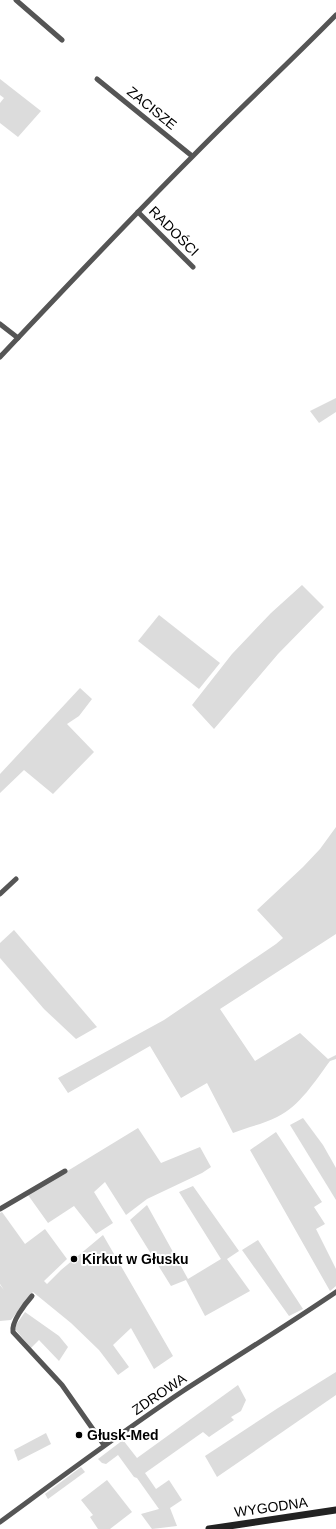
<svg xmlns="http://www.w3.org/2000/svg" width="336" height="1529" font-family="Arial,sans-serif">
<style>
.green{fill:#dcdcdc}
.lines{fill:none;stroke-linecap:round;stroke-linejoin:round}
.street{stroke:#555;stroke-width:5}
.secondary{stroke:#222;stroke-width:7}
.poi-dot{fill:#000;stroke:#fff;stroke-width:1.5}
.labels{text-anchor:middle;stroke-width:4;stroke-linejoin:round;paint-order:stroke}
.street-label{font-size:14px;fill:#000;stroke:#fff}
.poi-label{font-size:14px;font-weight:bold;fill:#000;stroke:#fff;text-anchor:start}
</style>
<rect width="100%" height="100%" fill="#fff"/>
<!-- green -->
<g class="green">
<polygon points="0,79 41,111 18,137 0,123 0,103 4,98 0,95"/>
<polygon points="336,398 336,412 319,423 310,411"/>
<polygon points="302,585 324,607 278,654 214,729 192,705 232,654 271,613"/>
<polygon points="159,615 220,663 199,689 138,641"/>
<polygon points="80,688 92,699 79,716 67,724 94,752 53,794 24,770 0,793 0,774"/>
<path d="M336,827V934L220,1009L255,1061L300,1033L328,1059L336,1055V1059L330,1061C315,1081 300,1106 277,1117C264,1124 247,1127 233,1133L207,1083L181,1098L150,1046L68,1093L58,1078L164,1020L276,944L283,938L257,910L303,867L320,849Z"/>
<polygon points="14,930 97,1027 76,1039 44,1009 0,958 0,943"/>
<polygon points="303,1118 323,1145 336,1168 336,1200 290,1125"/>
<polygon points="138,1128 161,1163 200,1147 211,1167 202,1173 147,1199 126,1215 105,1182 94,1192 113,1223 96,1234 74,1206 48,1223 28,1195"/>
<polygon points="276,1132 322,1202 314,1207 325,1224 316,1229 336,1269 336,1286 330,1291 250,1150"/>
<polygon points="193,1186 239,1251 227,1259 250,1291 205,1316 186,1280 171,1286 130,1220 147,1205 188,1279 221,1259 179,1192"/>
<polygon points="2,1212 25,1244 45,1229 67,1259 44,1281 47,1284 61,1270 103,1235 173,1356 154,1369 131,1328 113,1345 129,1367 118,1375 99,1350 71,1323 33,1292 11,1320 0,1321 0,1285 4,1290 0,1284 0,1213"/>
<polygon points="258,1240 303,1309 289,1316 242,1250"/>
<polygon points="25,1312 59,1336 68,1347 59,1361 39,1340 31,1348 15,1329 16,1325"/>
<polygon points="336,1372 336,1395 217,1477 205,1456 278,1408"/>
<polygon points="238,1385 246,1400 241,1411 231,1417 234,1420 209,1437 203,1432 145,1473 156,1489 169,1480 182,1500 170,1508 177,1526 152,1529 141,1514 159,1509 137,1478 134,1477 118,1455 106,1464 102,1463 98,1459 123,1440 137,1458"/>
<polygon points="46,1433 51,1444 18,1461 14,1450"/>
<polygon points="81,1467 85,1472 48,1499 45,1494"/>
<polygon points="107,1480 132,1512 110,1529 98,1529 90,1517 93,1515 81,1500"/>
</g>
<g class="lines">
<!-- street -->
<g class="street">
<polyline points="16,0 62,40"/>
<polyline points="97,79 192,156"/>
<polyline points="138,212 193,267"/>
<polyline points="0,324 18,338"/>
<path d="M0,357C64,289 127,222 193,156C240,108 289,63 336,15"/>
<polyline points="0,894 16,879"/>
<polyline points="0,1209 65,1171"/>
<path d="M32,1296C25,1304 11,1322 13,1332L62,1385L104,1445"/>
<path d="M0,1522C60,1478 120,1433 183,1391C234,1358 286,1326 336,1292"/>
</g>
<!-- secondary -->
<polyline class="secondary" points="209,1529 336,1510"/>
</g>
<!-- markers -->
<g class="poi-dot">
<circle cx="74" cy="1259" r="4"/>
<circle cx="79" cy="1435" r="4"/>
</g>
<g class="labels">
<!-- street labels -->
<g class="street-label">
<text transform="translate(152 108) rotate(39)" y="5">ZACISZE</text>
<text transform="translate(174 231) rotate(45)" y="5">RADOŚCI</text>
<text transform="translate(159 1394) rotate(-34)" y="5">ZDROWA</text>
<text transform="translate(271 1507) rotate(-8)" y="5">WYGODNA</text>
</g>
<!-- poi labels -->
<g class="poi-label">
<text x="82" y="1264">Kirkut w Głusku</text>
<text x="87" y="1440">Głusk-Med</text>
</g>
</g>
</svg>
